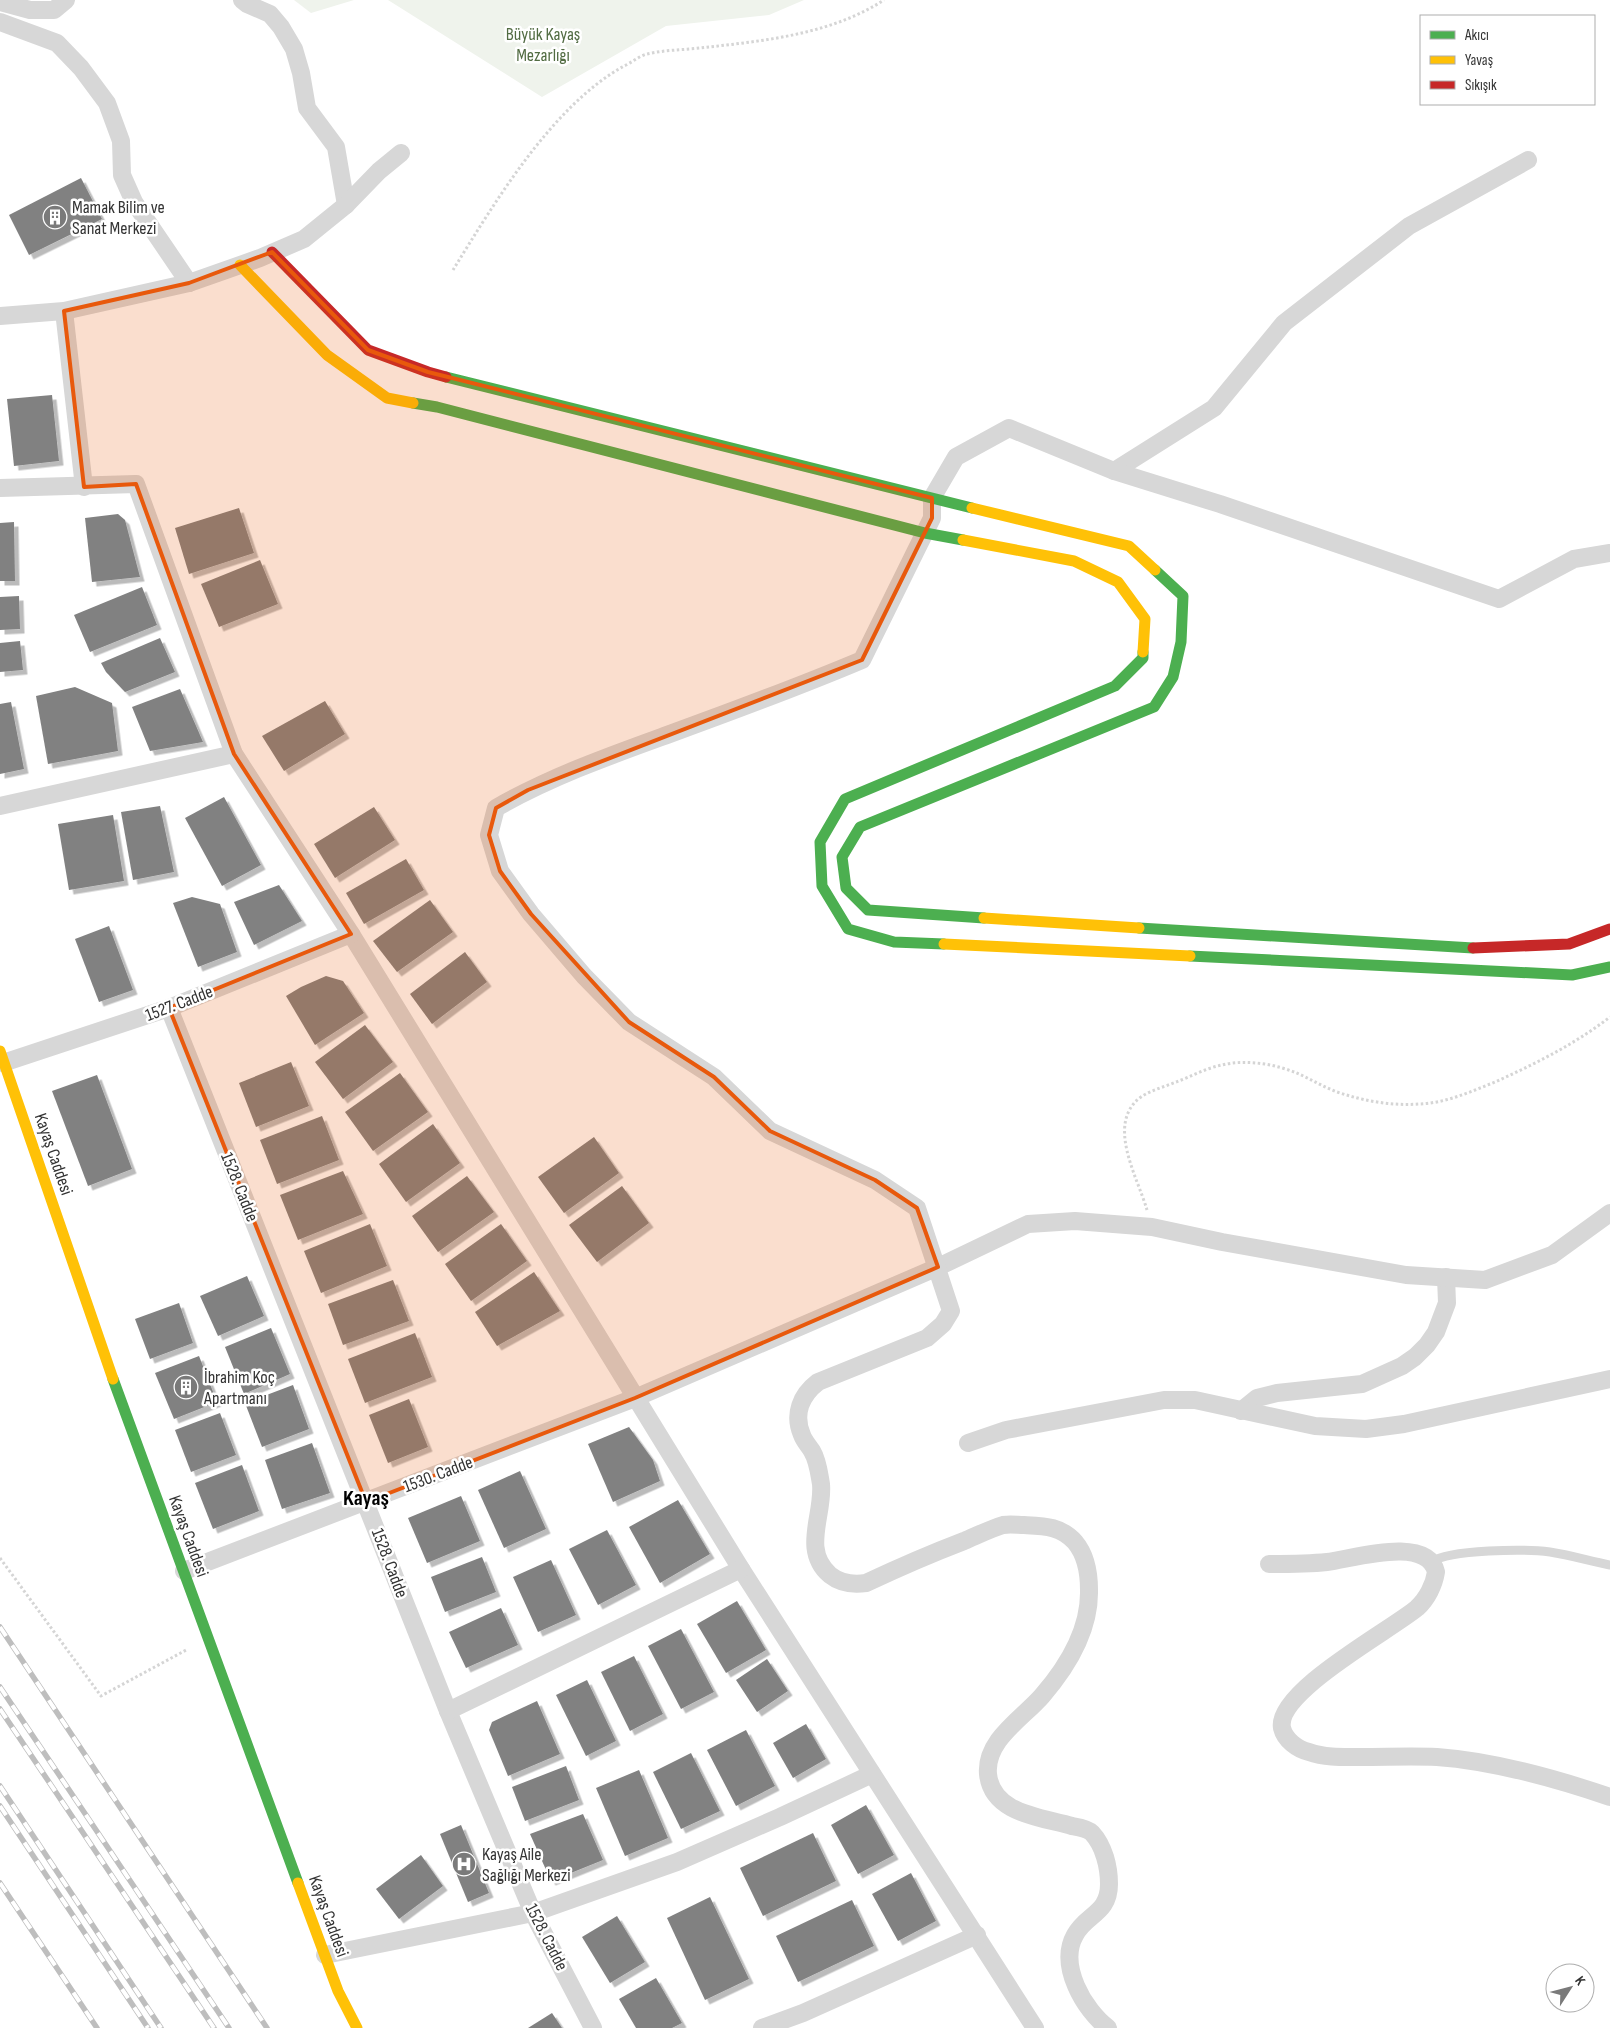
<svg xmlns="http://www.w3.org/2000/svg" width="1610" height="2028" font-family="'Sofia Sans Condensed',sans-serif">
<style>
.green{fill:#eff3ec}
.building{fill:#818181;filter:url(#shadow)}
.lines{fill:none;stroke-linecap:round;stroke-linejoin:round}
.path{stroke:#d5d5d5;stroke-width:3;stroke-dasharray:2.5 2.5;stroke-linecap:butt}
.lane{stroke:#d7d7d7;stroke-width:9}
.street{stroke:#d7d7d7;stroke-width:18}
.fast{stroke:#4caf50;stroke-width:11}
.slow{stroke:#ffc107;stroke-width:11}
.jam{stroke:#c62828;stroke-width:11}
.rail-casing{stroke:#bebebe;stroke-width:5.5}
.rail{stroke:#fff;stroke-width:4;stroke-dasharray:11;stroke-linecap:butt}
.marked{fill:#e8590c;fill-opacity:0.2;stroke:#e8590c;stroke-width:4;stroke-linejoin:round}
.labels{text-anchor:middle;stroke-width:5;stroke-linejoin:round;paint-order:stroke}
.park-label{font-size:18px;fill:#526c43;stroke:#fff}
.poi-label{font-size:18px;fill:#333;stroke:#fff;text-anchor:start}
.street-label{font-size:18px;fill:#333;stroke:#fff}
.district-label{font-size:22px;font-weight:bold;fill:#000;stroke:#fff}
</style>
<defs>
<filter id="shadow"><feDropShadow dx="4.5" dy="4.5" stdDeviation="0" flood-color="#0004"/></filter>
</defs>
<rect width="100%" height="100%" fill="#fff"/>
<!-- green -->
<g class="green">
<polygon points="294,0 354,0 311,13"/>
<polygon points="388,0 804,0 769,15 666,26 542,97"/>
</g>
<!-- building -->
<g class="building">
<polygon points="81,178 102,219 29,255 9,215"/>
<polygon points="52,395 59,461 14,466 7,399"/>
<polygon points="239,508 254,553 189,574 175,528"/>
<polygon points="118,514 125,520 140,577 92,582 85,518"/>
<polygon points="14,522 15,581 0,581 0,523"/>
<polygon points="260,560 278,604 219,627 201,584"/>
<polygon points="142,587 157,625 90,652 74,615"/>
<polygon points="19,596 20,629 0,630 0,597"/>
<polygon points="160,638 175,672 125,692 106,672 101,663"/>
<polygon points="20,641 23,670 0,672 0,643"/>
<polygon points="75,687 112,703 118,751 48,764 36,696"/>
<polygon points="180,689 203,742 150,751 132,707"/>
<polygon points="325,701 345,734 284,771 262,736"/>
<polygon points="11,702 24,769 0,774 0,704"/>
<polygon points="224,797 261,865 222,886 185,818"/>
<polygon points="160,806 174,872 133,880 121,812"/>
<polygon points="374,807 395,840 335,878 314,844"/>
<polygon points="113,815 124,881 69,890 58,824"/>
<polygon points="406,859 424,890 364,924 346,893"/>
<polygon points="279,885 302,921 254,945 234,902"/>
<polygon points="192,897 220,904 237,952 198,967 173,903"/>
<polygon points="430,900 453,932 397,972 373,941"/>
<polygon points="109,926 133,990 99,1002 75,939"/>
<polygon points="465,952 487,982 432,1024 410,994"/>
<polygon points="326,976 343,981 364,1013 315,1045 286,996 301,987"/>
<polygon points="365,1025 393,1062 343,1099 315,1062"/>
<polygon points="291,1062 309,1106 256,1127 239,1083"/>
<polygon points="400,1073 428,1112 373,1151 345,1112"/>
<polygon points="97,1075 132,1169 88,1186 52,1091"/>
<polygon points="322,1116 339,1160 277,1184 260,1140"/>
<polygon points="433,1124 460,1163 406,1202 379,1164"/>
<polygon points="594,1137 619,1173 564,1213 538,1177"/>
<polygon points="343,1171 363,1214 298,1240 280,1195"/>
<polygon points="467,1176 494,1212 438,1252 412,1216"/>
<polygon points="622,1186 649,1223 597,1262 569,1225"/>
<polygon points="370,1224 387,1266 321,1293 304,1251"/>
<polygon points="501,1224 527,1261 471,1301 445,1264"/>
<polygon points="534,1272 560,1311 497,1346 475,1312"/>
<polygon points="247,1276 264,1316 218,1336 200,1296"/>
<polygon points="393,1280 409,1321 343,1345 328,1304"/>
<polygon points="179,1303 193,1343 150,1359 135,1319"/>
<polygon points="271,1328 290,1374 244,1394 225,1347"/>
<polygon points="415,1333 432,1377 365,1403 348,1359"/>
<polygon points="199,1356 217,1402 174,1419 155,1373"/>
<polygon points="293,1385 309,1429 262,1447 245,1403"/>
<polygon points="409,1399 428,1447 388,1463 369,1415"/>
<polygon points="220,1413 236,1455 191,1472 175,1430"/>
<polygon points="629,1427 653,1460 660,1481 613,1502 588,1444"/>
<polygon points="312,1443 330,1493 282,1509 265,1460"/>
<polygon points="242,1465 259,1511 213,1529 195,1483"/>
<polygon points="520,1471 546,1529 504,1548 478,1490"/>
<polygon points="461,1496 480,1541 427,1563 408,1518"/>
<polygon points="678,1500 710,1554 660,1583 629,1527"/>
<polygon points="607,1530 636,1585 598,1605 569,1549"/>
<polygon points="482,1557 496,1592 445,1612 431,1577"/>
<polygon points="551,1560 576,1615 538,1632 513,1577"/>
<polygon points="737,1601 766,1650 726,1673 697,1624"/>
<polygon points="501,1608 518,1645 466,1668 449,1632"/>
<polygon points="681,1629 714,1692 681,1709 648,1646"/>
<polygon points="634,1656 663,1714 630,1731 601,1672"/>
<polygon points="767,1659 788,1691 757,1712 736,1680"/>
<polygon points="587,1680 616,1741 586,1756 556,1695"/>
<polygon points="537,1701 560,1754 508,1776 489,1730 492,1722"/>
<polygon points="806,1724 826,1759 793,1778 773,1743"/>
<polygon points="746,1730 775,1786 736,1806 707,1750"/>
<polygon points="691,1753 720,1811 681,1829 653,1772"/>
<polygon points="566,1766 579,1800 525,1821 512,1787"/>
<polygon points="639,1770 668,1838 625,1856 596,1788"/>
<polygon points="866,1805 894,1855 858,1874 831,1825"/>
<polygon points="583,1814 603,1860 551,1881 530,1834"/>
<polygon points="461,1825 489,1893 468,1902 440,1834"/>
<polygon points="813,1833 836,1881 763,1916 740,1868"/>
<polygon points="421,1855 443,1886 399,1919 376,1889"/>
<polygon points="911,1873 936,1921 898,1941 872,1894"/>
<polygon points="710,1897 749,1979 705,2000 667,1918"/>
<polygon points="852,1900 874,1946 798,1982 776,1936"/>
<polygon points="617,1916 645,1962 610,1983 582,1937"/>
<polygon points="656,1978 682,2023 672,2028 636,2028 619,1999"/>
<polygon points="552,2013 562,2028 528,2028"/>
</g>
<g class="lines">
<!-- path -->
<g class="path">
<path d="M453,270C495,202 552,106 624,66C631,63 639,56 647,54C664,50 682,50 700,48C762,41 830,35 884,0"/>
<path d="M1147,1210C1138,1178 1105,1123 1141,1097C1151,1090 1164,1087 1176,1082C1190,1077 1206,1068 1222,1065C1246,1059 1276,1064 1299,1074C1312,1080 1324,1087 1337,1092C1364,1101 1391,1106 1419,1104C1446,1103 1470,1092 1495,1082C1535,1064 1575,1044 1610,1017"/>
<polyline points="0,1558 101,1696 188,1649"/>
</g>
<!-- lane -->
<path class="lane" d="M1432,1562C1449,1549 1527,1549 1550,1552C1570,1555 1590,1561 1610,1565"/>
<!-- street -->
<g class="street">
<polyline points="242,0 247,4 270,14 281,27 294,49 301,73 307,108 336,147 346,205"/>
<polyline points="0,2 30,10 54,10 66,0"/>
<polyline points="0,22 57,43 81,68 107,103 121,141 122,175 134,202 189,283"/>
<polyline points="64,311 84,487"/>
<polyline points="0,316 64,311 189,283 260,258 304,239 346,205 379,171 401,153"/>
<polyline points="1114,471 1214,408 1284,323 1409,226 1528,160"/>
<polyline points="0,488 136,484 234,754 351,934 741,1569 1035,2028"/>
<polyline points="0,806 234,754"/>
<polyline points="169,1008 448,1711 533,1913 593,2028"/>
<polyline points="3,1063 169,1008 351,934"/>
<polyline points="1241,1411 1257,1398 1277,1393 1362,1384 1402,1366 1415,1357 1427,1345 1436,1332 1447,1303 1446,1277"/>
<polyline points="968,1443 1006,1430 1164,1400 1195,1400 1315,1426 1366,1429 1404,1424 1610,1379"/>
<path d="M1269,1564C1288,1564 1308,1564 1327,1562C1353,1559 1427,1535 1436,1572C1434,1585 1427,1599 1417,1608C1391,1630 1275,1692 1282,1728C1285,1740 1297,1749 1309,1752C1326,1758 1344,1757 1361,1757C1387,1757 1412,1756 1437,1757C1493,1761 1557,1779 1610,1797"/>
<polyline points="184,1571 635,1398 938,1267 1028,1224 1075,1221 1152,1227 1222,1242 1406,1275 1485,1280 1552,1255 1610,1213"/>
<polyline points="448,1711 741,1569"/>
<polyline points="325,1955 533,1913 677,1862 780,1817 872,1774"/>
<polyline points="762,2028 803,2013 977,1935"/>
<path d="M1108,2028C1084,2010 1058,1965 1075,1935C1086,1914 1109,1914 1109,1884C1109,1867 1104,1846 1092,1833C1087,1828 1078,1827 1072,1826C1041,1817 992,1814 988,1774C985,1740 1023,1718 1042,1696C1068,1666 1090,1630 1089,1590C1089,1573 1086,1555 1075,1542C1061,1526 1044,1526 1024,1525C1018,1525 1010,1524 1003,1525C990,1529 976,1536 964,1541C930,1554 898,1568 866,1583C852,1585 840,1583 830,1575C801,1550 824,1515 821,1484C819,1473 818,1461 812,1451C809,1446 804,1441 802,1435C793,1414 801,1395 818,1382L927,1338L943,1324L951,1311L917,1208L875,1180L770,1131L714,1077L629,1022L584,976L531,914L500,871L489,835L496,808C550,777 609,756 667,735C733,711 798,687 862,660L932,518V498L956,457L1009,428L1114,471L1220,504L1499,599L1574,559L1610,553"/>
</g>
<!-- fast -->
<g class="fast">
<polyline points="446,377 972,508"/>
<polyline points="413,403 437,407 925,533 963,540"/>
<polyline points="984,918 868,910 846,888 842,857 860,827 1154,707 1173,677 1181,642 1183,596 1155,570"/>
<polyline points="1139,928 1473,948"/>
<polyline points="944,944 894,942 848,929 822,886 820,842 845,799 1115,686 1143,658 1143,652"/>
<polyline points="1190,956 1572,975 1610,967"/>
<polyline points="113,1379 298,1883"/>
</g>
<!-- slow -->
<g class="slow">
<polyline points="240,265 327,355 387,398 413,403"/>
<polyline points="972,508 1129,546 1155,570"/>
<polyline points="963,540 1074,561 1118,582 1145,619 1143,652"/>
<polyline points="984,918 1139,928"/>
<polyline points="944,944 1190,956"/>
<polyline points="0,1051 113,1379"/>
<polyline points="298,1883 338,1991 357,2028"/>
</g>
<!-- jam -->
<g class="jam">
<polyline points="272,252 368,350 428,372 446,377"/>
<polyline points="1473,948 1569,944 1610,929"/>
</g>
<!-- rail casing -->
<g class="rail-casing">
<g id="rail">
<polyline points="0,1627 267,2028"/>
<polyline points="0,1687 229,2028"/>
<polyline points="0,1709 214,2028"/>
<polyline points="0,1786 161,2028"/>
<polyline points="0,1806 148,2028"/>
<polyline points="0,1883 97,2028"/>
</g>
</g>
<!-- rail -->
<use href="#rail" class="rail"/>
</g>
<!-- marked area -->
<path class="marked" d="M272,252L368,350L428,372L932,498V518L862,660L528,790L496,808L489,835L500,871L531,914L629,1022L714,1077L770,1131L875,1180L917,1208L938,1267L635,1398L366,1502L169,1008L351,934L234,754L136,484L84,487L64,311L189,283Z"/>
<!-- icons -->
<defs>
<g id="building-disc" transform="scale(1.25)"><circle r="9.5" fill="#7a7a7a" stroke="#fff"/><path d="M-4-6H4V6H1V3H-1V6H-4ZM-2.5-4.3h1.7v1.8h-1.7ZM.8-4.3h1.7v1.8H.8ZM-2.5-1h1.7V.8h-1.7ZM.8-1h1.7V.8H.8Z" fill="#fff"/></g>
<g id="hospital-disc" transform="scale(1.25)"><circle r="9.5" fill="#7a7a7a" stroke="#fff"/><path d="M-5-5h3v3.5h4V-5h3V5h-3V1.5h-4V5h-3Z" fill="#fff"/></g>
</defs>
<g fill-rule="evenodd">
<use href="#building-disc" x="55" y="217"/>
<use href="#building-disc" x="186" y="1387"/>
<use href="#hospital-disc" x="464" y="1864"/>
</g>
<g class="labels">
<!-- park labels -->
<g class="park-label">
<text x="543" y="40">Büyük Kayaş<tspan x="543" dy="21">Mezarlığı</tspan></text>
</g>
<!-- poi labels -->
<g class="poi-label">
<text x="72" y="213">Mamak Bilim ve<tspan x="72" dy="21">Sanat Merkezi</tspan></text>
<text x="204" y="1383">İbrahim Koç<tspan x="204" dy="21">Apartmanı</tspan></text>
<text x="482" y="1860">Kayaş Aile<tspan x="482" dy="21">Sağlığı Merkezi</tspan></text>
</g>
<!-- street labels -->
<g class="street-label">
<text transform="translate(179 1003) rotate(-21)" y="6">1527. Cadde</text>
<text transform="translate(54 1154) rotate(71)" y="6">Kayaş Caddesi</text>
<text transform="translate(240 1187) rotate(68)" y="6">1528. Cadde</text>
<text transform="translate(438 1474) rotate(-21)" y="6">1530. Cadde</text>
<text transform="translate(189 1536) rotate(70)" y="6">Kayaş Caddesi</text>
<text transform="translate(390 1563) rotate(69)" y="6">1528. Cadde</text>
<text transform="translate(329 1916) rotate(70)" y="6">Kayaş Caddesi</text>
<text transform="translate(547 1937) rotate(63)" y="6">1528. Cadde</text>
</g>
<!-- district labels -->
<g class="district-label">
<text x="366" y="1505">Kayaş</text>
</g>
</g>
<!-- legend -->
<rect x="1420" y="15" width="175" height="90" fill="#ffffff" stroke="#adadad"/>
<rect x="1430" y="31" width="25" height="8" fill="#4caf50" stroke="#adadad"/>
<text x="1465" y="40" font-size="15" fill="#333333">Akıcı</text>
<rect x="1430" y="56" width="25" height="8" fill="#ffc107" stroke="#adadad"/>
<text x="1465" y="65" font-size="15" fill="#333333">Yavaş</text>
<rect x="1430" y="81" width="25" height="8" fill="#c62828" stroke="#adadad"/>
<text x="1465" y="90" font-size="15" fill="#333333">Sıkışık</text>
<!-- north arrow -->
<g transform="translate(1570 1988) rotate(54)"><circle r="24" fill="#ffffff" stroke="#adadad"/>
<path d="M0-4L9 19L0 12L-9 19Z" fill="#7a7a7a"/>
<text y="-8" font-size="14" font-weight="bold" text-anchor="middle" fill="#333333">K</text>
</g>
</svg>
